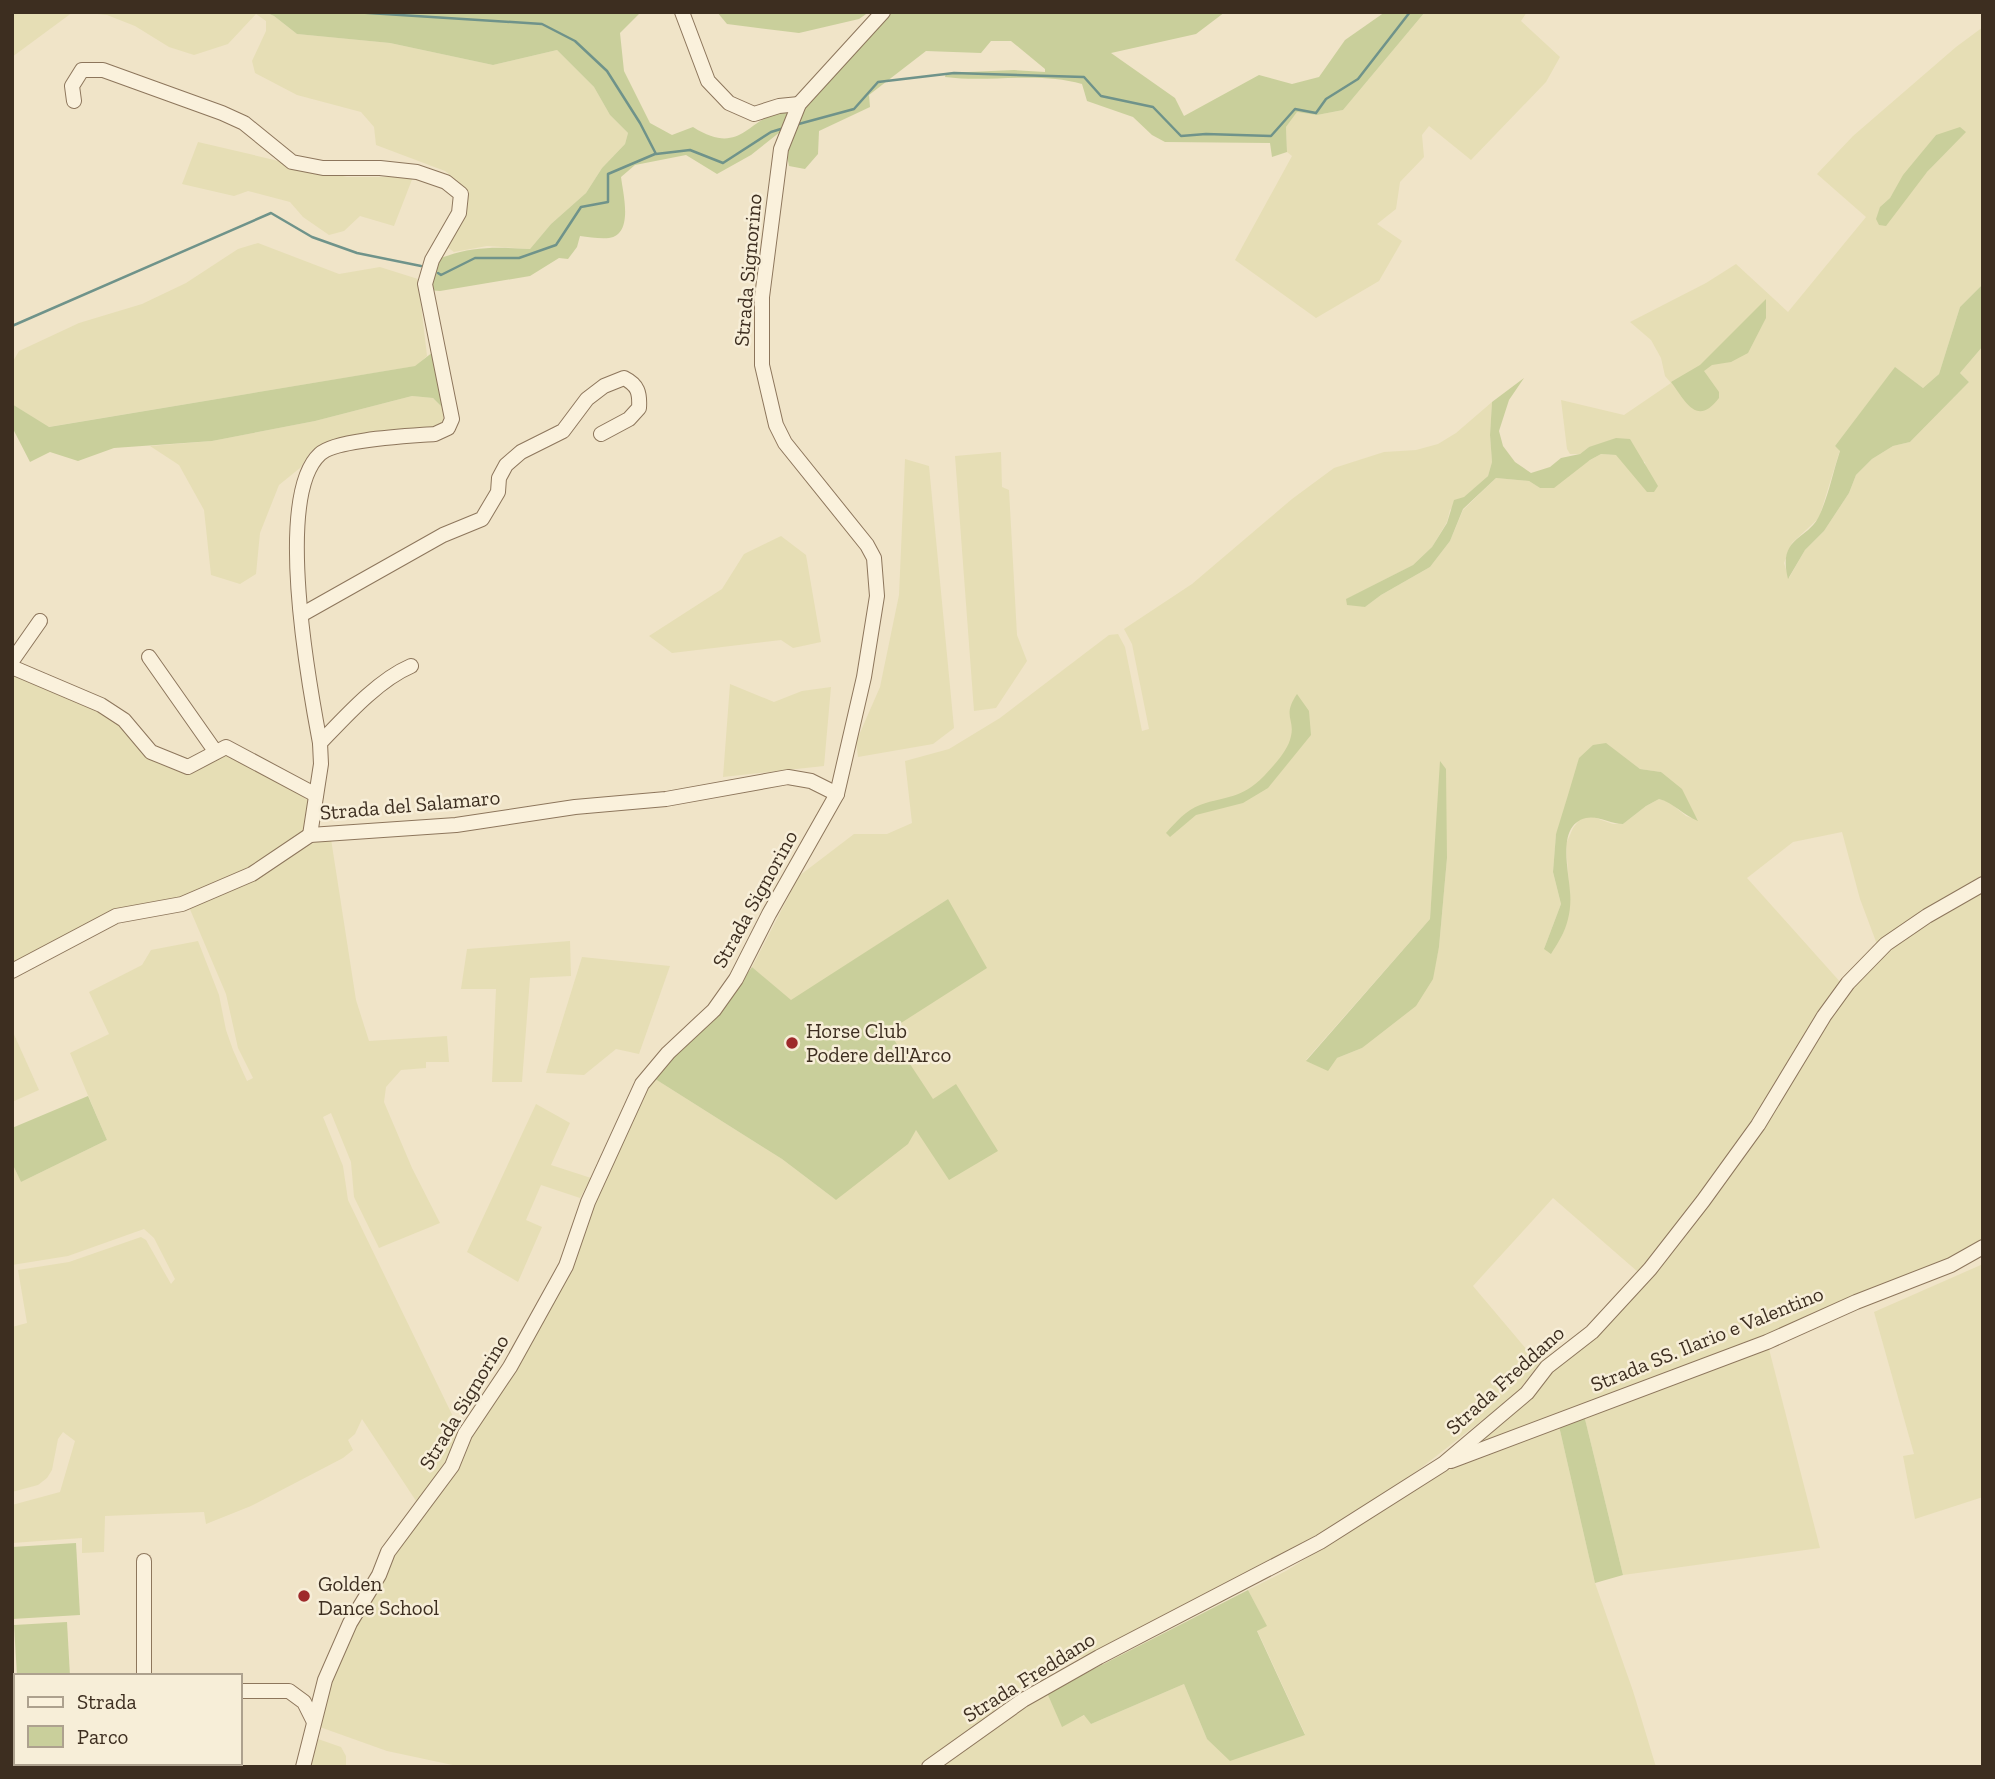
<svg xmlns="http://www.w3.org/2000/svg" width="1995" height="1779" font-family="'Zilla Slab',serif">
<style>
.farmland{fill:#e6deb5;fill-rule:evenodd}
.green{fill:#c9cf9b}
.lines{fill:none;stroke-linecap:round;stroke-linejoin:round}
.stream{stroke:#6f938a;stroke-width:2.5}
.minor-casing{stroke:#8d765c;stroke-width:16}
.minor{stroke:#faf1dc;stroke-width:14}
.poi-dot{fill:#9e2a2b;stroke:#f7eed8;stroke-width:2.5}
.labels{text-anchor:middle;stroke-width:5;stroke-linejoin:round;paint-order:stroke}
.street-label{font-size:21px;fill:#3d2e20;stroke:#f7eed8}
.poi-label{font-size:21px;fill:#3d2e20;stroke:#f7eed8;text-anchor:start}
</style>
<rect width="100%" height="100%" fill="#f0e4c8"/>
<!-- farmland -->
<g class="farmland">
<polygon points="12,12 73,12 12,57"/>
<polygon points="78,12 265,12 274,16 297,34 390,43 493,65 557,50 594,87 610,115 628,133 625,144 602,168 586,193 551,224 530,249 487,246 454,252 447,247 466,211 467,189 445,171 376,145 374,127 361,112 297,95 255,73 252,61 266,31 266,21 256,14 228,44 194,55 169,47 135,26 107,15"/>
<polygon points="1425,12 1527,12 1521,21 1560,57 1546,82 1471,160 1429,126 1422,135 1424,157 1400,182 1396,209 1377,224 1402,241 1379,281 1316,318 1235,260 1292,156 1287,152 1286,127 1297,112 1317,115 1343,110"/>
<path d="M1983,27V284L1960,307L1939,374L1923,388L1895,368L1835,446L1840,450L1819,518L1792,543L1784,563L1789,578L1805,550L1824,531L1849,493L1856,475L1872,459L1893,446L1910,442L1969,382L1960,373L1983,346V879L1878,947L1860,899L1842,832L1793,842L1747,878L1842,984L1774,1091L1700,1198L1638,1272L1553,1198L1473,1286L1539,1364L1516,1394L1408,1478L1312,1541L1122,1642L1059,1665L1035,1678L975,1726L917,1767H462L387,1751L317,1726L328,1682L390,1554L480,1417L591,1204L652,1077L782,1159L836,1200L916,1130L956,1085L933,1100L884,1025L948,899L791,1001L752,967L799,876L854,834H887L912,823L905,761L949,749L1000,718L1109,635L1118,634L1125,647L1142,731L1149,729L1132,644L1124,629L1192,584L1292,499L1334,468L1384,452L1416,450L1438,444L1456,433L1492,402L1490,435L1492,462L1488,476L1450,510L1447,522L1432,547L1413,565L1347,599L1365,607L1381,595L1430,567L1450,541L1463,510L1496,478L1529,481L1540,488L1601,454L1617,455L1647,491L1645,462L1589,447L1580,454H1570L1567,449L1561,400L1624,415L1671,383L1665,376L1661,358L1651,340L1630,322L1706,283L1736,264L1788,312L1866,217L1817,174L1853,136L1956,47ZM1965,132L1927,172L1880,207L1890,198L1904,175L1936,135ZM1606,744L1640,769L1661,772L1698,820L1686,816L1669,802L1659,799L1646,806L1623,824H1613L1590,816L1580,819L1573,828L1566,844L1570,901L1544,949L1561,904L1553,872L1556,834ZM1441,762L1447,858L1439,947L1432,979L1362,1048L1337,1058L1306,1060L1430,919Z"/>
<polygon points="198,142 347,177 413,177 394,226 360,216 344,231 329,235 303,217 290,202 248,191 234,196 182,184"/>
<polygon points="258,243 339,274 380,267 418,279 427,356 416,366 48,427 12,404 12,363 19,351 79,323 142,304 186,283 238,249"/>
<polygon points="412,396 433,398 445,410 443,421 436,428 345,439 311,451 300,468 279,485 260,533 256,574 240,584 211,575 204,510 179,465 150,446 212,441 315,421"/>
<polygon points="1001,452 1002,487 1009,490 1017,635 1027,661 996,708 974,711 955,456"/>
<polygon points="905,459 929,466 954,728 933,744 858,757 856,742 880,687 899,595"/>
<polygon points="781,536 806,555 821,642 793,648 781,640 672,653 649,636 722,589 744,554"/>
<polygon points="12,671 99,708 172,765 223,752 276,778 309,801 312,812 303,834 251,869 12,966"/>
<polygon points="730,684 774,702 802,691 831,687 824,766 723,777"/>
<polygon points="331,839 356,1000 369,1041 447,1036 449,1062 426,1062 426,1068 401,1070 386,1087 384,1102 412,1168 440,1223 379,1248 354,1197 351,1162 331,1113 323,1117 343,1166 348,1200 461,1433 450,1465 420,1507 362,1419 355,1434 348,1440 353,1450 343,1458 251,1506 206,1524 204,1512 105,1516 104,1552 82,1553 82,1538 12,1543 12,1505 60,1492 75,1441 63,1432 58,1439 52,1470 47,1478 38,1485 12,1492 12,1327 27,1323 18,1270 69,1262 141,1237 146,1240 171,1284 175,1279 154,1238 144,1229 68,1256 12,1265 12,1163 21,1182 107,1140 70,1053 109,1034 89,992 142,965 151,950 198,941 219,995 226,1030 233,1050 247,1081 253,1078 238,1048 226,994 189,907 255,879 316,841"/>
<polygon points="1983,888 1983,1241 1948,1262 1767,1335 1478,1445 1476,1441 1652,1271 1851,986 1888,947"/>
<polygon points="570,941 571,976 530,978 522,1082 492,1082 496,989 461,989 467,949"/>
<polygon points="582,957 670,966 639,1054 616,1049 584,1075 546,1073"/>
<polygon points="12,1030 39,1090 12,1102"/>
<polygon points="536,1104 570,1123 551,1165 591,1178 580,1198 541,1185 526,1220 542,1227 518,1282 467,1252"/>
<polygon points="1983,1264 1983,1497 1915,1519 1903,1456 1914,1454 1874,1312"/>
<polygon points="1768,1345 1820,1548 1623,1575 1584,1415"/>
<polygon points="1559,1426 1595,1583 1633,1691 1656,1767 940,1767 1025,1706 1047,1693 1062,1726 1085,1715 1091,1724 1184,1684 1207,1739 1305,1734 1257,1630 1266,1625 1248,1590 1286,1571 1446,1471"/>
<polygon points="318,1739 341,1747 346,1756 346,1767 311,1767"/>
</g>
<!-- green -->
<g class="green">
<path d="M265,12H641L620,33L624,71L650,123L672,135L693,127C745,160 748,111 790,112L780,132L751,155L717,174L686,155L635,165L621,177C623,194 634,234 609,238C600,239 589,237 580,236L577,247L568,259L559,258L530,276L440,291L428,290L434,261C468,246 494,247 530,249L551,224L586,193L602,168L625,144L628,133L610,115L594,87L557,50L493,65L390,43L297,34L274,16Z"/>
<polygon points="717,12 869,12 859,19 799,33 727,24"/>
<path d="M888,12H1225L1196,34L1111,53L1175,98L1184,116L1259,75L1292,84L1319,77L1345,40L1385,12H1425L1343,110L1317,115L1297,112L1286,127L1287,152L1272,157L1270,143L1165,142L1152,135L1133,117L1087,101L1082,84C1037,71 991,83 945,77L946,73L1014,70L1045,72V69L1011,41H991L981,53L926,51L869,95L870,107L819,131L818,154L805,169L789,166L785,146L797,113Z"/>
<polygon points="1960,127 1966,132 1927,172 1886,226 1879,225 1876,219 1880,207 1890,198 1903,175 1936,135"/>
<path d="M1983,284V346L1960,373L1969,382L1910,442L1893,446L1872,459L1856,475L1849,493L1824,531L1805,550L1788,579C1777,535 1809,541 1820,514C1829,494 1833,472 1840,451L1835,446L1895,367L1923,388L1939,374L1960,307Z"/>
<path d="M1766,299V318L1748,353L1731,362L1712,365L1704,371L1719,392V398C1697,427 1686,402 1671,382L1700,365Z"/>
<polygon points="433,352 445,410 433,398 412,396 315,421 212,441 114,448 78,461 50,452 30,462 12,427 12,404 49,427 415,366"/>
<polygon points="1524,378 1509,400 1499,431 1503,446 1515,462 1531,473 1550,467 1561,458 1580,454 1589,447 1616,438 1630,439 1658,486 1654,492 1647,492 1616,455 1601,454 1590,460 1554,488 1540,488 1529,481 1496,478 1463,509 1450,541 1430,567 1381,595 1365,607 1347,605 1346,599 1413,565 1432,547 1447,523 1454,500 1464,497 1488,476 1492,462 1490,435 1492,402"/>
<path d="M1297,694L1309,711L1311,735L1268,788L1243,803L1196,815L1170,837L1166,833C1176,822 1186,810 1200,805C1228,795 1240,800 1264,776C1274,765 1288,751 1291,736C1295,719 1282,716 1297,694Z"/>
<path d="M1606,743L1640,769L1661,772L1682,789L1698,821C1683,815 1674,803 1659,799L1646,806L1623,824C1611,824 1597,815 1586,818C1556,825 1569,871 1570,892C1571,901 1570,911 1568,919C1565,932 1558,943 1551,954L1544,949L1561,904L1553,872L1556,834L1568,795L1579,758L1593,745Z"/>
<polygon points="1440,761 1446,769 1447,858 1439,947 1433,979 1416,1006 1362,1048 1337,1058 1328,1071 1306,1061 1430,919"/>
<polygon points="948,899 987,968 901,1023 885,1026 933,1099 956,1084 998,1151 949,1180 916,1130 908,1144 836,1200 782,1159 652,1077 719,1013 752,967 791,1000"/>
<polygon points="88,1096 107,1140 21,1182 12,1163 12,1128"/>
<polygon points="1584,1415 1623,1575 1595,1583 1559,1426"/>
<polygon points="76,1543 80,1615 12,1619 12,1547"/>
<polygon points="1248,1590 1267,1626 1257,1631 1305,1735 1230,1761 1207,1739 1184,1684 1091,1724 1084,1715 1062,1727 1047,1693"/>
<polygon points="67,1622 70,1676 17,1676 14,1625"/>
</g>
<g class="lines">
<!-- stream -->
<g class="stream">
<polyline points="353,12 542,24 575,41 607,71 640,123 656,154 690,150 723,163 771,132 784,128"/>
<polyline points="795,125 854,109 878,82 954,73 1084,77 1101,96 1153,107 1181,136 1206,134 1271,136 1295,109 1316,113 1326,99 1358,79 1410,12"/>
<polyline points="438,273 441,275 475,258 519,258 556,245 581,207 608,202 608,174 655,154"/>
<polyline points="12,326 271,213 312,237 357,253 421,266"/>
</g>
<!-- minor casing -->
<g class="minor-casing">
<g id="minor">
<polyline points="682,12 708,81 729,103 754,114 779,106 799,104"/>
<path d="M74,101L72,86L82,70H103L222,113L244,123L292,162L323,168H380L417,172L446,182L461,194L459,213L432,260L425,284L452,419L448,428L435,434C410,436 336,439 320,454C274,496 309,685 320,743"/>
<path d="M301,615L443,535L482,519L498,492L499,478L506,465L521,452L563,431L587,399L604,386L624,378C638,385 640,393 639,408L629,419L601,434"/>
<polyline points="149,657 215,751"/>
<polyline points="12,661 40,621"/>
<polyline points="12,665 14,668 101,705 124,720 151,752 188,767 226,747 316,795"/>
<path d="M310,835L321,764L320,743C345,717 378,680 411,666"/>
<polyline points="12,971 116,916 182,904 252,874 310,835 456,825 575,807 666,799 788,777 811,781 837,794"/>
<polyline points="1451,1461 1767,1342 1856,1302 1951,1265 1983,1247"/>
<polyline points="144,1561 144,1676"/>
<polyline points="240,1691 289,1691 304,1702 314,1722"/>
<polyline points="12,1697 16,1697"/>
<polyline points="148,1763 148,1767"/>
<polyline points="303,1767 325,1680 350,1623 379,1575 388,1552 452,1466 465,1434 510,1367 566,1266 588,1202 642,1084 668,1053 714,1010 736,979 769,914 837,794 864,677 877,596 874,558 867,545 785,443 776,425 762,365 762,297 781,149 799,104 883,12"/>
<polyline points="929,1767 1023,1700 1099,1657 1320,1542 1443,1464 1527,1393 1547,1367 1592,1332 1650,1269 1703,1201 1758,1125 1824,1016 1848,983 1886,944 1927,916 1983,884"/>
</g>
</g>
<!-- minor -->
<use href="#minor" class="minor"/>
</g>
<!-- markers -->
<g class="poi-dot">
<circle cx="792" cy="1043" r="7"/>
<circle cx="304" cy="1596" r="7"/>
</g>
<g class="labels">
<!-- street labels -->
<g class="street-label">
<text transform="translate(748 270) rotate(-85)" y="7">Strada Signorino</text>
<text transform="translate(410 805) rotate(-5)" y="7">Strada del Salamaro</text>
<text transform="translate(755 899) rotate(-61)" y="7">Strada Signorino</text>
<text transform="translate(1707 1339) rotate(-22)" y="7">Strada SS. Ilario e Valentino</text>
<text transform="translate(1505 1380) rotate(-42)" y="7">Strada Freddano</text>
<text transform="translate(464 1402) rotate(-59)" y="7">Strada Signorino</text>
<text transform="translate(1029 1677) rotate(-32)" y="7">Strada Freddano</text>
</g>
<!-- poi labels -->
<g class="poi-label">
<text x="806" y="1038">Horse Club<tspan x="806" dy="24">Podere dell'Arco</tspan></text>
<text x="318" y="1591">Golden<tspan x="318" dy="24">Dance School</tspan></text>
</g>
</g>
<!-- border -->
<rect width="1995" height="1779" fill="none" stroke="#3d2e20" stroke-width="28"/>
<!-- legend -->
<rect x="14" y="1674" width="228" height="91" fill="#f7eed8" stroke="#ada18e" stroke-width="2"/>
<rect x="28" y="1697" width="35" height="10" fill="#faf1dc" stroke="#ada18e" stroke-width="2"/>
<text x="77" y="1709" font-size="21" fill="#3d2e20">Strada</text>
<rect x="28" y="1726" width="35" height="21" fill="#c9cf9b" stroke="#ada18e" stroke-width="2"/>
<text x="77" y="1744" font-size="21" fill="#3d2e20">Parco</text>
</svg>
